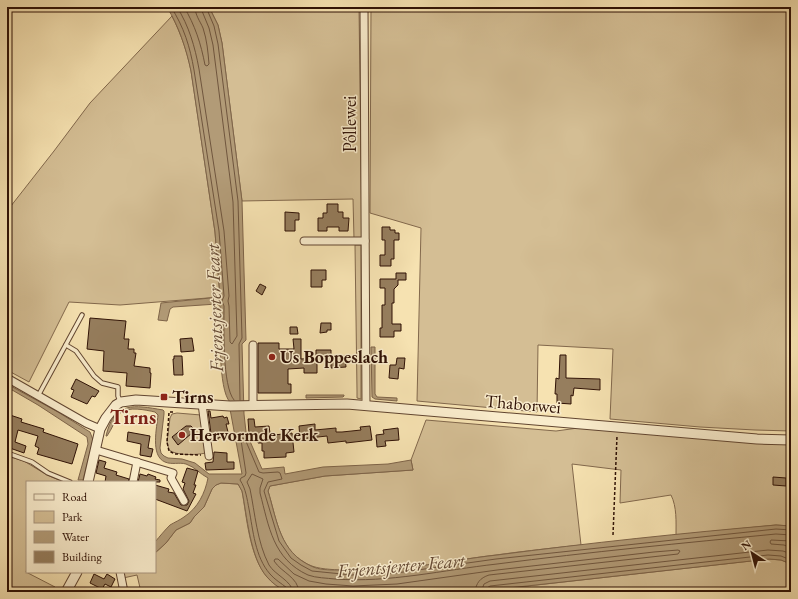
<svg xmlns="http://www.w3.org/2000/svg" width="798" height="599" font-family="'EB Garamond',serif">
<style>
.green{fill:#d4be94;stroke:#82684c}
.water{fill:#b29b77;stroke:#7e6449}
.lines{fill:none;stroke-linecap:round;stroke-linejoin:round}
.shore{stroke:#70563e;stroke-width:1}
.building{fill:#967e5e;stroke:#2f1105}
.service-casing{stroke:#614530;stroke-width:5.5}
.minor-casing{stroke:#614530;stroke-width:9}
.tertiary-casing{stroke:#614530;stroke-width:11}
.path{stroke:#2f1105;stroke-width:1.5;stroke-dasharray:3 2;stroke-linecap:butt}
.service{stroke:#f9eccc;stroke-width:3.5}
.minor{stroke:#f9eccc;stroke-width:7}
.tertiary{stroke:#f9eccc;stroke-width:9}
.poi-dot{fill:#8f2418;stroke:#f9eccc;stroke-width:1.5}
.labels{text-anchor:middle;stroke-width:3;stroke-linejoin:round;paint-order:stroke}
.street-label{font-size:18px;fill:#2f1105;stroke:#f9eccc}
.poi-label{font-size:18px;font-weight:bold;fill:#2f1105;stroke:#f9eccc;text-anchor:start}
.water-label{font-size:19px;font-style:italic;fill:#634833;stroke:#f9eccc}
.quarter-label{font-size:20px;font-weight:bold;fill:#7a1f14;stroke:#f9eccc}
</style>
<rect width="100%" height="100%" fill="#f6e2b1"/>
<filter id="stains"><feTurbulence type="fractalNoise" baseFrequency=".005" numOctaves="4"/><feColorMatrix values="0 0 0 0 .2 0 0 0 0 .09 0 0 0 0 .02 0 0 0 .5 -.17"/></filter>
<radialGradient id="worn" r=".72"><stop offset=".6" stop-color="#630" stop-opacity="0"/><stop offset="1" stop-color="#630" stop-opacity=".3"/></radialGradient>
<!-- green -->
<g class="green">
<polygon points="209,7 359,7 362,239 354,239 353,199 242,201 222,43 218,25"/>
<polygon points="371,7 791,7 791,431 755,430 700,427 610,419 613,349 538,345 537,412 417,401 421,228 370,213"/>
<path d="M172,16C181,34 187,51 191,71L215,232L220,297L120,305L69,302L29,382L7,370V211L54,151L90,103Z"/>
<polygon points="355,245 361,245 361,399 357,398 357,391"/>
<path d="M177,413L201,415L206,453C196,455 177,456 169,450L167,442L170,418L172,414Z"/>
<path d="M426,420L556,431L578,428L712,438L767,444H791V526L776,525L676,535C676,522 677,507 671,495L620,503L621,470L572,464L581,545C553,548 524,551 496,555C444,561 392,574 339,570C327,569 314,569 304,562C279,548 276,516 268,491L270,486L325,476L413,470L411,460Z"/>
<polygon points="7,456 24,461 47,475 64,482 27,482 27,568 26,572 55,587 52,592 7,592"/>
<path d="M221,483L238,484L242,491C247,518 249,555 267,577C272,583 280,588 287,592H141L137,575L123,578L121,572H155V553L166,543L176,530L190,523L194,517L204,507L212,489L216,485Z"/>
<polygon points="769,559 781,560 791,564 791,592 474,592"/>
</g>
<!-- water -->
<g class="water">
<path d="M167,7H209L218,25L222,43L242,201L246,340L242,344L244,414L246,432L262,469L284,467L285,474L323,467L388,464L411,460L413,470L325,476L270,486L268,491C277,521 280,552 311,566C319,570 329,570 338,570C391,574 444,561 497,555C589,543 683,533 776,525L791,526V564L781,560L769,559L473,592H287C279,588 272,583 267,577C250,558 247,515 242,491L238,484L221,483L216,485L212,489L204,507L194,517L190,523L176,530L166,543L155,553V542C160,536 165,530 170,525C175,522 180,520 184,517C198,508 205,493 208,478C200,474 195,467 186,464C179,462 172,465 165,462C150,456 157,427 158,415L155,412C146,410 128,406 120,413C115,420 112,429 107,436H106C114,401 134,405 163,410L164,411V414L160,448L161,453L164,456L168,458L182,459L195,463L209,474H242L230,409V402C218,390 220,325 220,306L217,304L173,307L170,309L167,321L158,320L161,303L220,297L215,232L191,71C186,48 179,27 167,7Z"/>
<polygon points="371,347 375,347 375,394 377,397 397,398 397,401 375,399 372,397"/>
<polygon points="7,384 58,412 90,432 93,440 83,480 78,480 88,444 87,437 38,405 7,387"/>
<polygon points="306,395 344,395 344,396 343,397 306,398"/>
</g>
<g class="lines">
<!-- shore -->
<g class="shore">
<path d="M171,7C184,27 190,47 194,70L219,231L224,296L222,301L224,306C224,326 222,386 234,400"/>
<path d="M177,7C189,26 195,47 199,69L224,231L229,296L228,301L229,306L230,342L232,344L237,336L233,202L213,45L209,28L202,11L201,7"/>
<path d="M184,7C195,25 201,44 205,65L207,66L209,64C208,52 207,40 203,28C200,21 195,15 195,7"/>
<polyline points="206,7 214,26 218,44 238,201 242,338 239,344 240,400"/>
<polyline points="791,541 771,540 770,542 771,544 784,545 791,548"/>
<path d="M288,592L287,588C281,583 275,580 270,574C255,557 253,530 249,509C247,499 246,489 240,480L241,478L245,476L246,473L241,440L242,438L245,439L259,472L263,473L278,472L280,473L282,479L268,482L264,491L279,541L291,558L301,565L312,571L352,575L396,573L496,559L776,529L791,530"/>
<path d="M293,592C292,581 275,575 269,565C257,542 255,513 250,489L247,482L252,474L263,479L260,488V493C269,527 273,559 308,575C316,578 327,578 335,579C389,583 443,570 497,564C589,552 683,543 776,534L791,535"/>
<path d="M299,592C298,577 282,573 274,561L275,559H278L294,574L309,581L326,584L353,586L397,584L497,570L654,552L678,550L680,551L678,554L489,575C480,578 476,583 475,592"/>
<polyline points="481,592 484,584 490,581 768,550 783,551 791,554"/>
<polyline points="486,592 487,588 490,586 768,555 781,556 791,560"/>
</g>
</g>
<!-- building -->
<g class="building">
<polygon points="327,204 338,204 338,212 343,212 343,218 349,218 348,231 339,231 339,227 327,227 327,231 318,231 318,218 323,218 323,213 327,213"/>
<polygon points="285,212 299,213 299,220 295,220 295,231 285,231"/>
<polygon points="382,227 390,227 390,230 395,230 395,233 399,233 399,240 394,240 394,259 391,259 391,266 380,266 380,255 385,255 385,240 382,240"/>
<polygon points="311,270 326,270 326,280 322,280 322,287 311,287"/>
<polygon points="396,273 406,273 406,280 398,280 398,285 394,289 394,303 392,303 392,324 401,324 401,331 394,331 394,337 380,337 380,328 382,328 382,305 385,305 385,288 380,288 380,279 396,279"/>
<polygon points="260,284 266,287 262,295 256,291"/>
<polygon points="90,318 126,321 124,339 129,339 128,349 134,349 134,353 136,353 134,366 150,368 150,373 151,373 150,388 126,386 127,373 103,371 104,351 87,349"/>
<polygon points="321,323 331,323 331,330 327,330 327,332 320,333"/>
<polygon points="290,327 297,327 298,334 290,334"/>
<polygon points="192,338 194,351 181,352 180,339"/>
<polygon points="293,339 301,339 301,359 316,358 316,350 331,350 331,356 345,356 346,367 331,368 331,361 317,362 317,373 304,373 304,368 288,369 288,384 291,384 291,393 258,393 258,343 279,343 279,349 294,349"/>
<polygon points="560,355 566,355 566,378 600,379 600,390 574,388 573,396 571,395 571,404 557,403 557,394 555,394 556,378 559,379"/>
<polygon points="174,356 182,356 183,375 174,375 173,359 174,359"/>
<polygon points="397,358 405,358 404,369 399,368 398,379 389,378 390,365 396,365"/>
<polygon points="76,379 99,391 95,397 92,396 87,404 71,397 74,390 71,389"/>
<polygon points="208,411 210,411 211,418 223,416 224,418 227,417 229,424 226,424 229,436 218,438 218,440 212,441"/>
<polygon points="7,414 22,419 21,422 44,429 43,432 78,444 72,464 37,454 39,448 35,446 38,436 18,430 15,442 26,446 24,453 7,447"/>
<polygon points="248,419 254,419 255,427 269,426 270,433 274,433 274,435 292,433 294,452 286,453 286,457 264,458 264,451 262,451 262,443 258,443 258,436 253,437 253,434 249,434"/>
<polygon points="315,424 315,430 336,428 336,432 342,432 361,430 360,427 370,426 372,440 346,443 346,441 328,443 327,436 300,439 299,426"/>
<polygon points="186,426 191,426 194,429 192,433 178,445 172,437"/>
<polygon points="398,428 399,440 385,441 386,446 377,447 376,435 384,434 383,430"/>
<polygon points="128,432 150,436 148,448 153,449 151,457 140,455 141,444 127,441"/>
<polygon points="214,452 227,453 227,462 234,462 234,469 206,470 205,463 213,462"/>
<polygon points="99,460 106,462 104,468 117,472 116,475 129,479 128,482 105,482 106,476 96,473"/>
<polygon points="187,468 198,471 194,485 196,485 193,493 196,494 187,511 155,499 155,485 169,489 168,492 174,493 181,505 187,505 189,501 183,489 185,483 182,482"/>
<polygon points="140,474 147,476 148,474 156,477 155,479 160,480 160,482 138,482"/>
<polygon points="773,477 786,478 786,486 773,485"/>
<polygon points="94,574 104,579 107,574 115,579 111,587 105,584 102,589 90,583"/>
</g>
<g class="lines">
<!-- service casing -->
<g class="service-casing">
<g id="service">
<polyline points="66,345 76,351 94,376 102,383 118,387 118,396 120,401"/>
<polyline points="38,396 82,315"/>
<polyline points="7,453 32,462 48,473 70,482"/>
</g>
</g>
<!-- minor casing -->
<g class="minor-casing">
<g id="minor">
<polyline points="364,7 366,406"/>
<polyline points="304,241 365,241"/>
<polyline points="7,378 86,423 100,429"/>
<polyline points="202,404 209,456"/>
<polyline points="253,405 253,345"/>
<polyline points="96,450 173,473 171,478 184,501"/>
<polyline points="133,482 137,462"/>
<polyline points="120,572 124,592"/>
</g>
</g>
<!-- tertiary casing -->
<g class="tertiary-casing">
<g id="tertiary">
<polyline points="88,482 100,429 106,418 116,405 121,402 136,400 230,406 347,404 757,439 791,440"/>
<polyline points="66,592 77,572"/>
</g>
</g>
<!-- path -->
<g class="path">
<polyline points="173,412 169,412 167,442 169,451 175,454 201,455"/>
<polyline points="613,535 617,436"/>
</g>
<!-- service -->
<use href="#service" class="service"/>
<!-- minor -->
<use href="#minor" class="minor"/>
<!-- tertiary -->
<use href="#tertiary" class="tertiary"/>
</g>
<!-- markers -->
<g class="poi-dot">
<circle cx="272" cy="357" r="4"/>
<rect x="160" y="393" width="8" height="8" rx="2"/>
<circle cx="182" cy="435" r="4"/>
</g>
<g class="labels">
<!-- street labels -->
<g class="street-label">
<text transform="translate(350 124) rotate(-90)" y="6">Pôllewei</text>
<text transform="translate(523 404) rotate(5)" y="6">Thaborwei</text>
</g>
<!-- poi labels -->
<g class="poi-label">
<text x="280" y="363">Us Boppeslach</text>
<text x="172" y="403">Tirns</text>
<text x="190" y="441">Hervormde Kerk</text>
</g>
<!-- water labels -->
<g class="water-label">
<text transform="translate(214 308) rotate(-92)" y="7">Frjentsjerter Feart</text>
<text transform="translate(401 565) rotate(-5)" y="7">Frjentsjerter Feart</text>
</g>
<!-- quarter labels -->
<g class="quarter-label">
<text x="133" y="424">Tirns</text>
</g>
</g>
<!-- margin -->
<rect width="798" height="599" fill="none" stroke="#f6e2b1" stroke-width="24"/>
<rect x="8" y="8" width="782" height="583" fill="none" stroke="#2f1105" stroke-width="2"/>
<rect x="12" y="12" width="774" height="575" fill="none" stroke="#2f1105"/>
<!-- legend -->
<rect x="26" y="481" width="130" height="92" fill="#f9eccc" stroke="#a8947c"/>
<rect x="34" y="494" width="20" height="6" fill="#f9eccc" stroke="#a8947c"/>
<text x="62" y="501" font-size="12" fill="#2f1105">Road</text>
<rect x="34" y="511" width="20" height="12" fill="#d4be94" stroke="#a8947c"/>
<text x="62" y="521" font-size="12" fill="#2f1105">Park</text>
<rect x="34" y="531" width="20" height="12" fill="#b29b77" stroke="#a8947c"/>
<text x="62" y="541" font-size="12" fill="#2f1105">Water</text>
<rect x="34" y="551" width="20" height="12" fill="#967e5e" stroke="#a8947c"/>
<text x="62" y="561" font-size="12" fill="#2f1105">Building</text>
<!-- north arrow -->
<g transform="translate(752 553) rotate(324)" stroke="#f9eccc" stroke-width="3" paint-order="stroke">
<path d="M0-3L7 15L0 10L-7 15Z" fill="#2f1105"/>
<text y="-6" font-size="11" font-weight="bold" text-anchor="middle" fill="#2f1105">N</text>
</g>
<rect width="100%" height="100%" filter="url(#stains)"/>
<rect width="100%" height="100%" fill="url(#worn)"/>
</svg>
